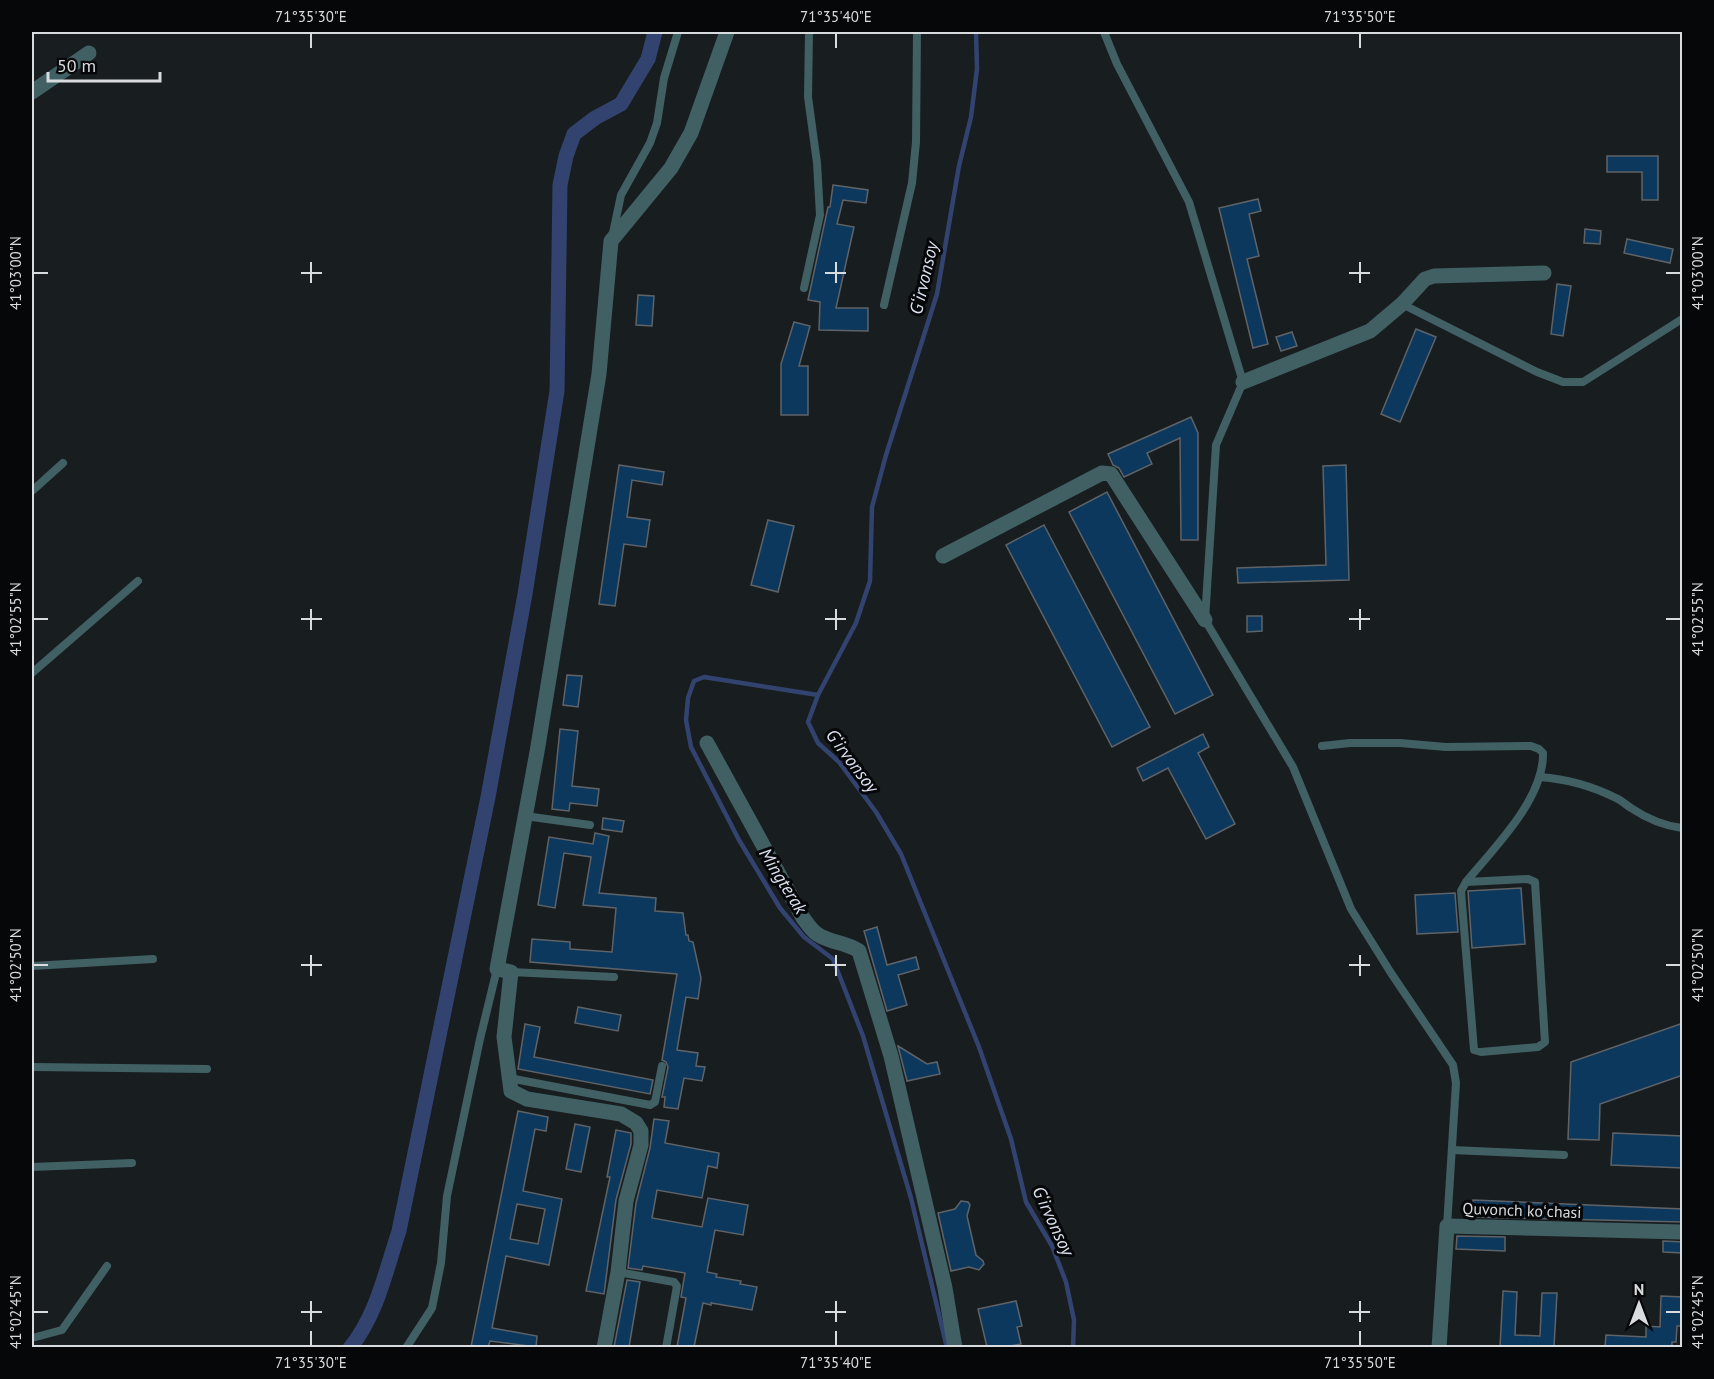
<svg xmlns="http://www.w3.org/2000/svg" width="1714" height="1379" font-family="'PT Sans',sans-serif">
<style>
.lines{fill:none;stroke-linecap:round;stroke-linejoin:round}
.stream{stroke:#334370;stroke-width:4.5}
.canal{stroke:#334370;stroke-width:15}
.building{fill:#0c385d;stroke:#5f6367;stroke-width:1.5;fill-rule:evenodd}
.service{stroke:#416064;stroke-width:8}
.minor{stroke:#416064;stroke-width:15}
.ticks{fill:none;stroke:#d9dcde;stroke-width:2}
.labels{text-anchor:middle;stroke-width:6;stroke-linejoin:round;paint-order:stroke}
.street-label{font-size:16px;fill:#d9dcde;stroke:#060708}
.water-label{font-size:18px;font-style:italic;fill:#dbe2f1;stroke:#060708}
.neatline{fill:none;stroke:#d9dcde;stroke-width:2}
.ticks-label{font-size:15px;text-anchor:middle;fill:#d9dcde}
</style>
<rect width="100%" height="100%" fill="#181d20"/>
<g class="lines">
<!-- stream -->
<g class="stream">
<polyline points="976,32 977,69 971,117 959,166 937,294 886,455 872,507 870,581 856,623 818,695 808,722 818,743 839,762 876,812 901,854 979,1047 1011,1139 1026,1202 1052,1246 1066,1282 1074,1320 1073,1348"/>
<polyline points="818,695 704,677 694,681 688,698 686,720 691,747 739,840 780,908 804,937 833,959 863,1036 911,1198 947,1348"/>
</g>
<!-- canal -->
<path class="canal" d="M350,1348C377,1315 386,1270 399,1231L488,797L525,594L557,391L560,185L566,156L574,134L595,118L621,104L648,59L655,32"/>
</g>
<!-- building -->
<g class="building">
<polygon points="1607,156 1658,156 1658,200 1642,200 1642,172 1607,172"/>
<polygon points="833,185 868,190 866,203 843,200 837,224 854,227 836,308 868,308 868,331 819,330 820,302 808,300 828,207 830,207"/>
<polygon points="1258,199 1261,211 1249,214 1259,256 1247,259 1268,344 1253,348 1219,208"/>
<polygon points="1585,229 1601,231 1600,244 1584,243"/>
<polygon points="1627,239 1673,249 1670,263 1624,253"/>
<polygon points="1557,284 1571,286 1563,336 1551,334"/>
<polygon points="638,295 654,296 652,326 636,325"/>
<polygon points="794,322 810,326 799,366 808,366 808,415 781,415 781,364"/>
<polygon points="1416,329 1436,337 1400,422 1381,414"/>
<polygon points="1292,332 1297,346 1281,351 1276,337"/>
<polygon points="1191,417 1198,433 1198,540 1181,540 1180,438 1147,453 1152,464 1124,477 1119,468 1113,465 1108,454"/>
<polygon points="619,465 664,472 662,485 632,480 627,517 650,520 646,547 624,544 615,606 599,604"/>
<polygon points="1346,465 1349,580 1238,583 1237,568 1326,565 1323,466"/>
<polygon points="1107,492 1213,695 1175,714 1069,512"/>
<polygon points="768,520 794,526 778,592 751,585"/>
<polygon points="1044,525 1150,727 1112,747 1006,545"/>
<polygon points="1247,616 1262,616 1262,631 1247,632"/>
<polygon points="567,675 582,676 578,707 563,705"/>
<polygon points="560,729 578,731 572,786 599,789 597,806 570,803 569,811 552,809"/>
<polygon points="1203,734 1209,747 1198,753 1235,824 1206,839 1168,768 1143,781 1137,768"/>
<polygon points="603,818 624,821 622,832 602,829"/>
<polygon points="595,833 609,836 599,893 656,898 655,911 683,913 686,935 688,935 689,941 693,942 701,978 698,999 686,997 677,1050 698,1053 696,1066 705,1067 702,1081 684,1078 678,1109 664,1107 665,1097 662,1097 668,1067 666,1062 662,1060 677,974 530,962 532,939 570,942 570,949 612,952 616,908 583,905 591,857 564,853 555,908 538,905 549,837 593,844"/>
<polygon points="1521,888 1525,944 1472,948 1468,891"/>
<polygon points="1455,893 1458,932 1417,934 1415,895"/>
<polygon points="877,927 887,965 916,957 919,969 898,975 907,1005 887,1011 864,931"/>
<polygon points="578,1007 621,1015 618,1031 575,1023"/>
<polygon points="1683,1023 1683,1075 1600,1104 1599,1140 1568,1139 1571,1062"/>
<polygon points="525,1024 540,1027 534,1057 653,1080 650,1094 518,1069"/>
<polygon points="898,1046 927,1064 937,1062 940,1074 907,1081"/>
<path d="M518,1111L548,1117L546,1131L535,1129L523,1191L562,1199L549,1265L506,1256L492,1328L537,1336L536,1347L490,1341L488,1347H471ZM517,1204L545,1209L538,1244L510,1239Z"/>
<polygon points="654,1119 669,1121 665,1143 719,1153 717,1168 708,1166 702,1198 657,1190 652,1218 702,1227 708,1198 748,1205 743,1235 715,1230 707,1272 717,1274 716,1277 741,1281 740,1284 757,1287 752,1310 711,1303 711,1305 703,1303 694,1347 677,1347 686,1298 681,1297 685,1273 643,1266 642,1270 628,1268 636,1203 650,1148"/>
<polygon points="575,1124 590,1127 581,1172 566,1169"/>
<polygon points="616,1130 631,1133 631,1144 616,1200 604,1294 586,1291 610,1177 607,1177"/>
<polygon points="1613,1133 1683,1136 1683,1168 1611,1165"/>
<polygon points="1473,1200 1683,1209 1683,1222 1472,1217"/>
<polygon points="961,1201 968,1202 970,1205 967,1216 976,1255 983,1261 984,1264 979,1270 969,1267 951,1271 938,1213 955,1209"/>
<polygon points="1457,1236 1505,1237 1505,1251 1456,1249"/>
<polygon points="1663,1241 1683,1242 1683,1253 1663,1252"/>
<polygon points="627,1280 640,1282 629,1347 614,1347"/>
<polygon points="1503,1291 1517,1292 1515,1335 1540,1336 1542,1293 1557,1293 1554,1347 1500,1347"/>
<polygon points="1661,1296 1683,1297 1683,1326 1677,1326 1676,1342 1672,1342 1672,1347 1605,1347 1606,1335 1646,1337 1646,1326 1660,1327"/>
<polygon points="1016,1301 1022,1326 1017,1327 1021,1344 1005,1347 987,1347 978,1309"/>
</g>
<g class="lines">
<!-- service -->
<g class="service">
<polyline points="1104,32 1117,64 1189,202 1243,382 1216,445 1205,620 1293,767 1351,909 1391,973 1453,1065 1456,1083 1447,1226"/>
<polyline points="613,233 621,195 650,143 657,123 664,78 678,32"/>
<polyline points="804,288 820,215 817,163 808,97 809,32"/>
<polyline points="1402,304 1537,372 1563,382 1583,382 1682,319"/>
<polyline points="884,305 912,183 916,142 917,32"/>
<polyline points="32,491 63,463"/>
<polyline points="32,673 138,581"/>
<path d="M1322,746L1350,743H1400L1446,747L1531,746L1539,749L1543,753C1544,799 1494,848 1466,882L1461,891L1474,1050L1481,1052L1538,1047L1545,1042L1535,882L1528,879L1466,882"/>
<path d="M1540,777C1566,779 1592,786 1616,798C1621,800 1626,805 1631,808C1646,818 1665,826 1682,828"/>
<polyline points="525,816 590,825"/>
<polyline points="32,966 153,959"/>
<polyline points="511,972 614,977"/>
<polyline points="32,1067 207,1069"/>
<polyline points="509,1078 650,1105 655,1102 662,1066"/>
<polyline points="1452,1150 1564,1155"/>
<polyline points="32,1167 132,1163"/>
<polyline points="618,1272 674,1282 677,1286 666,1348"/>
<polyline points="32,1338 62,1330 107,1266"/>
<polyline points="406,1348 432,1308 441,1263 447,1196 480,1039 497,969"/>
</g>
<!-- minor -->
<g class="minor">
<polyline points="32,92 89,53"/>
<polyline points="1243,382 1370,331 1402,304 1425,279 1434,276 1544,273"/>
<polyline points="943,556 1102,473 1111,474 1205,620"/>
<path d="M707,743L803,918C807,923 811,930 817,934C830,943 846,942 859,951L891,1056L945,1288L955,1348"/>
<polyline points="604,1348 618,1272 626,1201 641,1145 641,1131 636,1123 621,1114 527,1099 511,1091 504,1037 511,972 497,969 537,752 599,374 611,241 671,168 691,133 727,32"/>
<polyline points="1439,1348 1447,1226 1682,1232"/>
</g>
</g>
<!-- ticks -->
<path class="ticks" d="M311,33V48M836,33V48M1360,33V48M311,262V283M836,262V283M1360,262V283M33,273H48M301,273H322M825,273H846M1349,273H1370M1666,273H1681M311,609V630M836,609V630M1360,609V630M33,619H48M301,619H322M825,619H846M1349,619H1370M1666,619H1681M311,955V976M836,955V976M1360,955V976M33,965H48M301,965H322M825,965H846M1349,965H1370M1666,965H1681M311,1301V1322M836,1301V1322M1360,1301V1322M33,1312H48M301,1312H322M825,1312H846M1349,1312H1370M1666,1312H1681M311,1331V1346M836,1331V1346M1360,1331V1346"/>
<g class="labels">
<!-- street labels -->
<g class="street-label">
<text transform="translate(1522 1210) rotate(2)" y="6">Quvonch koʻchasi</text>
</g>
<!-- water labels -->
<g class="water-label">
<text transform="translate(924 278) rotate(-77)" y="6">G‘irvonsoy</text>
<text transform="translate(852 761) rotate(53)" y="6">G‘irvonsoy</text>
<text transform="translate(783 881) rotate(58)" y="6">Mingterak</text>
<text transform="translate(1053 1221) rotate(65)" y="6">G‘irvonsoy</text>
</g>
</g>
<!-- border -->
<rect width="1714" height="1379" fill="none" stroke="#060708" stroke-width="66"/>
<!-- north arrow -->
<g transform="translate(1639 1304)" stroke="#060708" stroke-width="4.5" paint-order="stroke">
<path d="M0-4.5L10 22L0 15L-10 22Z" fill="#d9dcde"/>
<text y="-9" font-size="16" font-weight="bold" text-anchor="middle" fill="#d9dcde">N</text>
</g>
<!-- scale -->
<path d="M48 72v9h112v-9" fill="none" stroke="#d9dcde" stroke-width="3"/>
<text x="57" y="72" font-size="18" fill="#d9dcde" stroke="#060708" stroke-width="4.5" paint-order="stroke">50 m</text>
<rect x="33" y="33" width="1648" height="1313" class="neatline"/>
<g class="ticks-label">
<text x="311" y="22">71°35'30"E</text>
<text x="836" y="22">71°35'40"E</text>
<text x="1360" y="22">71°35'50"E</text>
<text transform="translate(16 273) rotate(-90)" y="5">41°03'00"N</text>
<text transform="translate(1698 273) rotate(-90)" y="5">41°03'00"N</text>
<text transform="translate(16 619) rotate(-90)" y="5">41°02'55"N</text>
<text transform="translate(1698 619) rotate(-90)" y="5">41°02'55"N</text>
<text transform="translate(16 965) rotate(-90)" y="5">41°02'50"N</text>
<text transform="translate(1698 965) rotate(-90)" y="5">41°02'50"N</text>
<text transform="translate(16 1312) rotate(-90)" y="5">41°02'45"N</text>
<text transform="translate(1698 1312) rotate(-90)" y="5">41°02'45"N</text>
<text x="311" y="1368">71°35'30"E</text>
<text x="836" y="1368">71°35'40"E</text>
<text x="1360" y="1368">71°35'50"E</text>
</g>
</svg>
